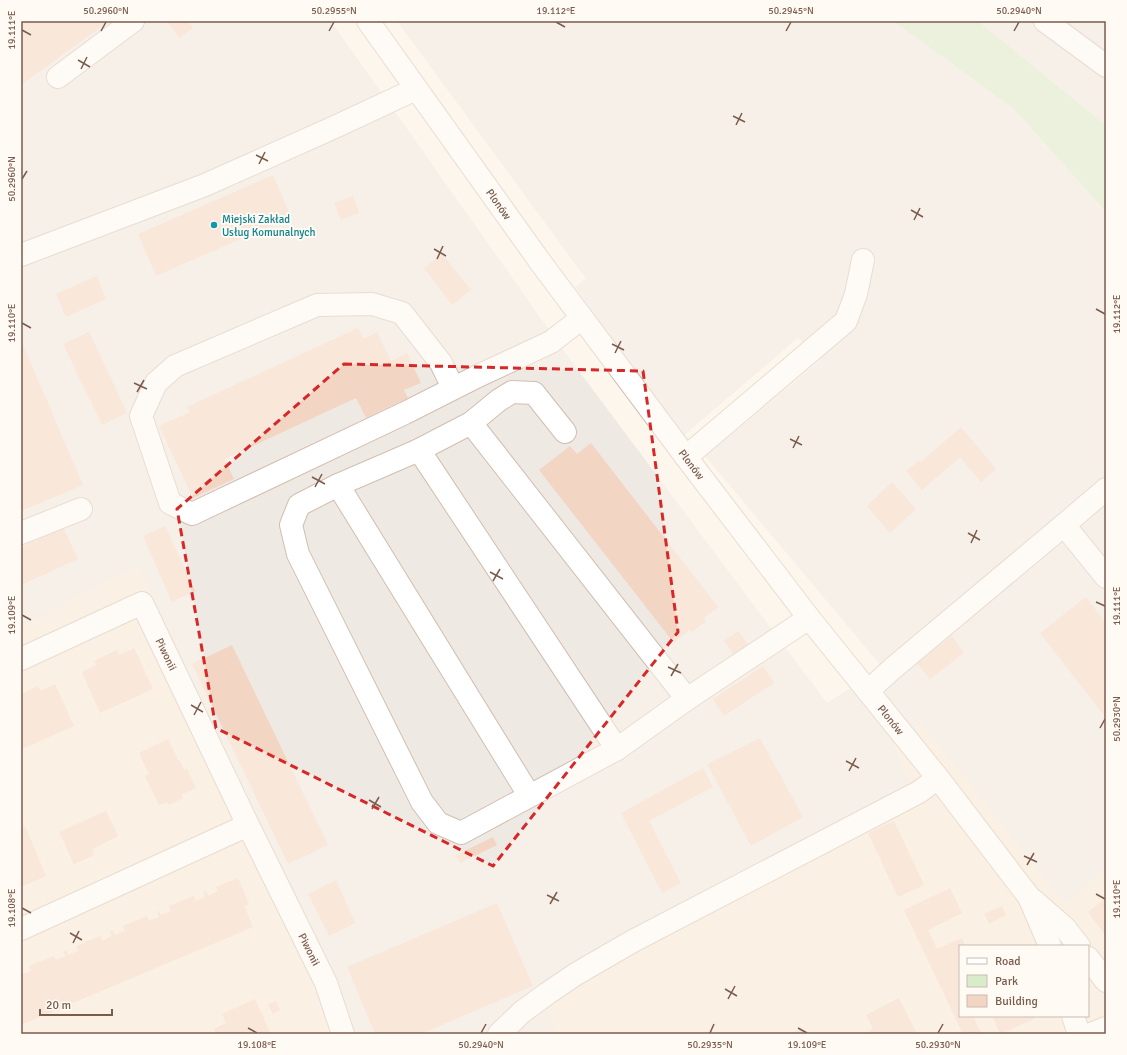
<svg xmlns="http://www.w3.org/2000/svg" width="1127" height="1055" font-family="Signika,sans-serif">
<style>
.residential{fill:#f5e8da;fill-rule:evenodd}
.industrial{fill:#efe9e4}
.green{fill:#d8ecc9}
.building{fill:#f3d5c3}
.lines{fill:none;stroke-linecap:round;stroke-linejoin:round}
.minor-casing{stroke:#d1beb0;stroke-width:24}
.minor{stroke:#fff;stroke-width:22}
.marked{fill:none;stroke:#d62828;stroke-width:3;stroke-dasharray:8 5;stroke-linejoin:round}
.ticks{fill:none;stroke:#7a5c4d;stroke-width:1.5}
.culture-dot{fill:#0f9aa8;stroke:#fffaf3;stroke-width:1.5}
.labels{text-anchor:middle;stroke-width:4;stroke-linejoin:round;paint-order:stroke}
.street-label{font-size:11px;fill:#7a5c4d;stroke:#fffaf3}
.culture-label{font-size:11px;fill:#0d838f;stroke:#fffaf3;text-anchor:start}
.neatline{fill:none;stroke:#7a5c4d;stroke-width:1.5}
.ticks-label{font-size:10px;text-anchor:middle;fill:#7a5c4d}
</style>
<rect width="100%" height="100%" fill="#fdf6ec"/>
<!-- residential -->
<g class="residential">
<polygon points="138,565 352,1034 21,1034 21,627"/>
<path d="M921,723L1065,903L1106,869V1034H558L536,986L914,789L895,748ZM960,946H1088V1016H960Z"/>
</g>
<!-- industrial -->
<g class="industrial">
<polygon points="21,21 331,21 564,351 827,703 882,667 705,456 821,360 798,338 682,437 575,287 586,279 397,21 893,21 1014,109 1106,212 1106,869 1065,903 921,723 895,748 914,789 536,986 558,1034 352,1034 138,565 21,627"/>
<polygon points="978,21 1106,21 1106,125"/>
</g>
<!-- green -->
<polygon class="green" points="893,21 978,21 1106,125 1106,212 1014,109"/>
<!-- building -->
<g class="building">
<polygon points="21,21 109,21 21,85"/>
<polygon points="167,21 188,21 193,28 179,38"/>
<polygon points="273,175 291,217 156,276 138,234"/>
<polygon points="353,196 359,213 341,220 334,203"/>
<polygon points="442,254 471,290 452,305 424,268"/>
<polygon points="97,276 106,299 66,317 56,294"/>
<polygon points="358,328 363,339 377,332 391,361 407,353 421,383 404,390 408,398 366,418 356,398 225,459 234,479 193,498 159,426 190,412 187,407"/>
<polygon points="89,332 127,413 102,425 63,344"/>
<polygon points="21,340 83,485 21,511"/>
<polygon points="961,427 996,469 981,482 960,457 922,490 906,471 920,460 921,462"/>
<polygon points="591,443 718,607 704,618 706,621 692,632 690,630 674,643 539,470 570,446 577,454"/>
<polygon points="892,482 916,509 890,533 867,506"/>
<polygon points="165,526 195,591 172,602 143,536"/>
<polygon points="63,527 78,559 21,585 21,548 32,542 32,541 33,540 34,542"/>
<polygon points="1086,597 1106,624 1106,718 1040,633"/>
<polygon points="738,631 748,644 734,655 724,641"/>
<polygon points="952,636 964,653 930,679 917,663"/>
<polygon points="232,645 328,845 288,864 192,664"/>
<polygon points="134,648 153,689 100,713 82,672 97,665 94,661 117,650 119,655"/>
<polygon points="763,666 774,683 724,716 713,699"/>
<polygon points="55,684 74,726 22,749 21,694 38,686 41,691"/>
<polygon points="760,738 803,817 751,846 707,764"/>
<polygon points="168,739 178,760 179,760 184,770 187,769 196,788 181,795 183,798 169,805 167,802 159,805 145,776 149,774 139,753"/>
<polygon points="703,768 713,787 649,821 681,883 662,893 621,813"/>
<polygon points="106,811 118,836 92,849 94,855 74,864 59,832"/>
<polygon points="894,821 924,885 898,897 868,833"/>
<polygon points="25,826 46,876 23,886 21,883 21,828"/>
<polygon points="493,837 497,845 460,863 456,855"/>
<polygon points="238,878 249,904 244,906 253,927 21,1025 21,975 31,971 29,966 54,956 56,960 66,956 63,952 66,950 68,955 78,951 76,946 100,936 102,941 112,936 110,932 113,930 115,935 125,931 123,926 147,916 149,921 159,917 157,912 159,911 161,915 171,911 169,906 194,896 196,901 205,897 204,892 206,891 208,896 218,891 216,887"/>
<polygon points="336,880 355,923 329,936 308,894"/>
<polygon points="950,888 962,913 928,930 937,949 962,938 965,946 960,946 960,1016 973,1016 982,1034 963,1034 904,910"/>
<polygon points="1106,898 1106,936 1088,912"/>
<polygon points="497,903 533,986 421,1034 375,1034 347,967"/>
<polygon points="1002,906 1006,915 989,924 984,914"/>
<polygon points="899,998 917,1034 865,1034 873,1029 866,1015"/>
<polygon points="255,999 271,1034 216,1034 214,1029 226,1023 222,1014"/>
<polygon points="276,1001 280,1010 273,1014 268,1004"/>
<polygon points="992,1016 1033,1016 1034,1019 1000,1034"/>
<polygon points="801,1029 804,1034 790,1034"/>
</g>
<g class="lines">
<!-- minor casing -->
<g class="minor-casing">
<g id="minor">
<path id="s1" d="M368,21L541,263L686,457L809,618L938,778L1029,897L1050,946"/>
<polyline points="1045,21 1106,66"/>
<polyline points="58,77 133,21"/>
<polyline points="21,255 205,185 337,126 416,89"/>
<polyline points="453,388 441,363 402,313 372,304 317,305 175,366 156,383 141,416 170,503 192,514 405,413 478,376 551,342 582,318"/>
<polyline points="471,423 687,699"/>
<polyline points="565,432 534,393 512,392 499,400 471,423 419,450 338,485 299,505 291,525 298,554 422,802 438,823 461,833 617,749 687,699 809,618"/>
<polyline points="419,450 617,749"/>
<polyline points="686,457 846,321 856,294 863,260"/>
<polyline points="338,485 529,795"/>
<polyline points="1064,525 1106,577"/>
<polyline points="21,533 81,509"/>
<path id="s2" d="M21,659L142,603L248,825L326,983L343,1034"/>
<polyline points="868,691 892,669 1064,525 1106,489"/>
<polyline points="1033,900 1065,928 1079,946"/>
<polyline points="21,929 248,825"/>
<polyline points="1088,958 1106,981"/>
<polyline points="1073,1016 1079,1034"/>
<polyline points="499,1034 522,1012 548,993 576,974 633,941 919,792 938,778"/>
<polyline points="1091,1034 1106,1028"/>
</g>
</g>
<!-- minor -->
<use href="#minor" class="minor"/>
</g>
<!-- marked area -->
<path d="M0 0H1127V1055H0ZM344,364L643,371L678,632L493,866L216,728L177,509Z" fill="#fdf6ec" fill-opacity=".55" fill-rule="evenodd"/>
<path class="marked" d="M344,364L643,371L678,632L493,866L216,728L177,509Z"/>
<!-- ticks -->
<path class="ticks" d="M556,22L565,27M22,30L31,35M101,31L106,22M329,31L334,22M786,31L791,22M1014,31L1019,22M78,60L90,67M81,69L87,57M733,116L745,122M736,125L742,113M256,155L268,161M259,164L265,152M22,179L27,171M911,210L923,217M914,220L920,208M434,249L446,256M437,259L443,246M1096,309L1105,314M22,323L31,328M612,344L624,350M615,353L621,341M134,383L147,389M137,392L144,380M790,439L802,445M793,448L799,436M312,477L325,484M315,487L322,474M968,533L980,540M971,543L977,530M490,572L503,579M493,581L500,569M1096,602L1105,606M22,615L31,620M668,667L681,673M671,676L678,664M191,705L203,712M194,715L201,702M1100,728L1105,719M846,761L859,768M849,771L856,758M369,800L381,807M372,809L379,797M1024,856L1037,862M1027,865L1034,853M1096,894L1105,899M547,895L559,901M550,904L557,892M22,908L31,913M70,933L82,940M73,943L79,931M725,989L737,996M728,999L735,986M248,1028L257,1033M798,1028L807,1033M481,1033L486,1024M710,1033L714,1024M938,1033L943,1024"/>
<!-- markers -->
<circle class="culture-dot" cx="214" cy="225" r="4"/>
<g class="labels">
<!-- street labels -->
<g class="street-label">
<text dy="4" stroke="none"><textPath href="#s1" startOffset="225">Plonów</textPath></text>
<text dy="4" stroke="none"><textPath href="#s1" startOffset="549">Plonów</textPath></text>
<text dy="4" stroke="none"><textPath href="#s2" startOffset="190">Piwonii</textPath></text>
<text dy="4" stroke="none"><textPath href="#s1" startOffset="873">Plonów</textPath></text>
<text dy="4" stroke="none"><textPath href="#s2" startOffset="518">Piwonii</textPath></text>
</g>
<!-- culture labels -->
<g class="culture-label">
<text x="222" y="223">Miejski Zakład<tspan x="222" dy="13">Usług Komunalnych</tspan></text>
</g>
</g>
<!-- border -->
<rect width="1127" height="1055" fill="none" stroke="#fffaf3" stroke-width="44"/>
<!-- legend -->
<rect x="959" y="945" width="130" height="72" fill="#fffaf3" stroke="#cabbb1"/>
<rect x="967" y="958" width="20" height="6" fill="#ffffff" stroke="#cabbb1"/>
<text x="995" y="965" font-size="12" fill="#7a5c4d">Road</text>
<rect x="967" y="975" width="20" height="12" fill="#d8ecc9" stroke="#cabbb1"/>
<text x="995" y="985" font-size="12" fill="#7a5c4d">Park</text>
<rect x="967" y="995" width="20" height="12" fill="#f3d5c3" stroke="#cabbb1"/>
<text x="995" y="1005" font-size="12" fill="#7a5c4d">Building</text>
<!-- scale -->
<path d="M40 1009v6h72v-6" fill="none" stroke="#7a5c4d" stroke-width="2"/>
<text x="46" y="1009" font-size="12" fill="#7a5c4d" stroke="#fffaf3" stroke-width="3" paint-order="stroke">20 m</text>
<rect x="22" y="22" width="1083" height="1011" class="neatline"/>
<g class="ticks-label">
<text x="106" y="14">50.2960°N</text>
<text x="334" y="14">50.2955°N</text>
<text x="556" y="14">19.112°E</text>
<text x="791" y="14">50.2945°N</text>
<text x="1019" y="14">50.2940°N</text>
<text transform="translate(11 30) rotate(-90)" y="4">19.111°E</text>
<text transform="translate(11 179) rotate(-90)" y="4">50.2960°N</text>
<text transform="translate(1116 314) rotate(-90)" y="4">19.112°E</text>
<text transform="translate(11 323) rotate(-90)" y="4">19.110°E</text>
<text transform="translate(1116 606) rotate(-90)" y="4">19.111°E</text>
<text transform="translate(11 615) rotate(-90)" y="4">19.109°E</text>
<text transform="translate(1116 719) rotate(-90)" y="4">50.2930°N</text>
<text transform="translate(1116 899) rotate(-90)" y="4">19.110°E</text>
<text transform="translate(11 908) rotate(-90)" y="4">19.108°E</text>
<text x="257" y="1048">19.108°E</text>
<text x="481" y="1048">50.2940°N</text>
<text x="710" y="1048">50.2935°N</text>
<text x="807" y="1048">19.109°E</text>
<text x="938" y="1048">50.2930°N</text>
</g>
</svg>
